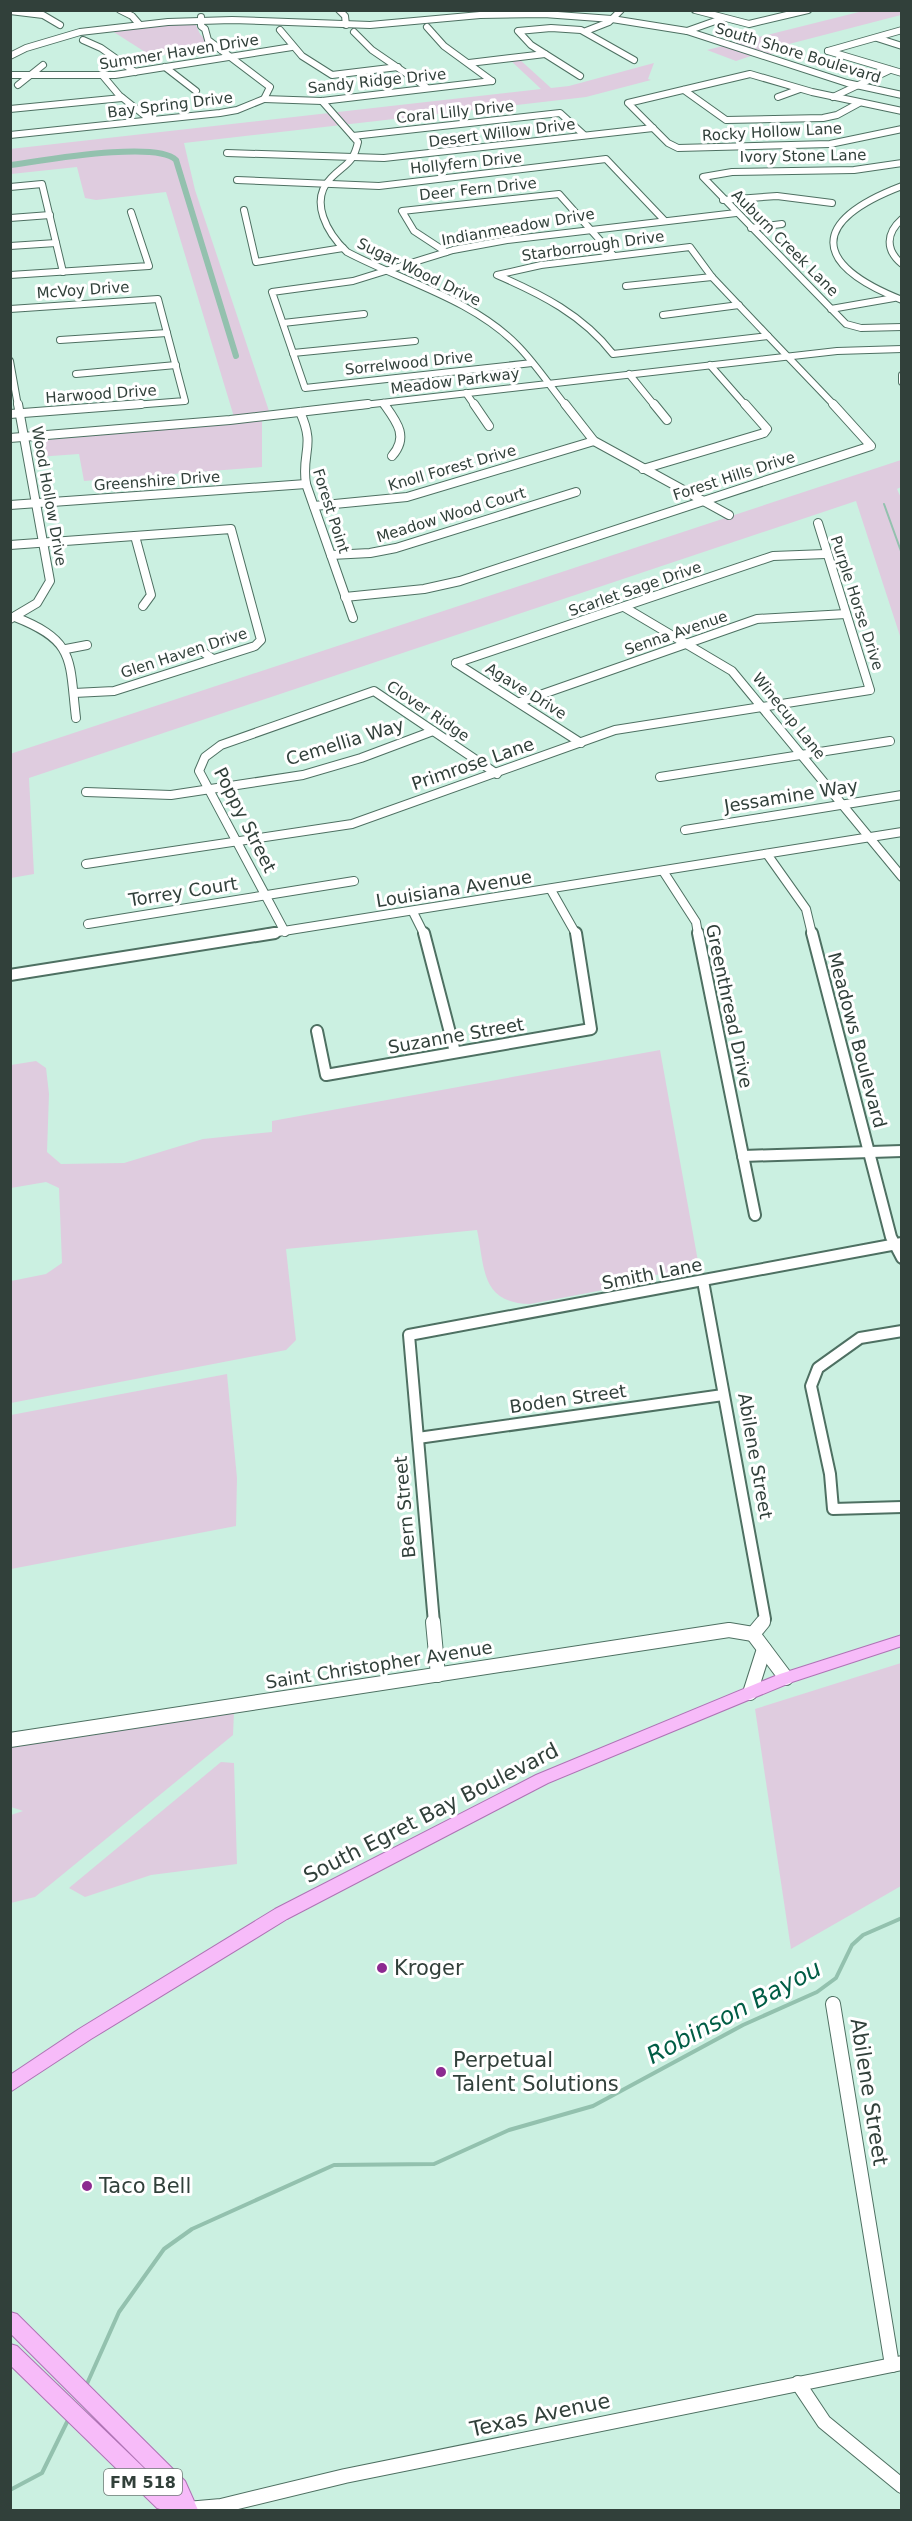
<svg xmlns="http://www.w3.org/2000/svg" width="912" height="2521" font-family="'DejaVu Sans',sans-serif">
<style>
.green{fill:#dfccdf}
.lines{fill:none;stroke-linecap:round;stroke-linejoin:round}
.stream-far1{stroke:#93c1ae;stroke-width:2}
.stream{stroke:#93c1ae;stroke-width:4}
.canal{stroke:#93c1ae;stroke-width:6}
.minor-far3-casing{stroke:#4e7062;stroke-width:8}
.minor-far2-casing{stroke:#4e7062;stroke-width:10}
.minor-far1-casing{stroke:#4e7062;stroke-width:14}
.minor-casing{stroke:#4e7062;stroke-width:16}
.major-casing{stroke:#ae73b4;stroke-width:2}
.minor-far3{stroke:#fff;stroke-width:6}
.minor-far2{stroke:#fff;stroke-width:8}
.minor-far1{stroke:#fff;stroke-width:10}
.minor{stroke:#fff;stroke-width:14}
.major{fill:#f7bbf9;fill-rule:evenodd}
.poi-dot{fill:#8c2990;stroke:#fff;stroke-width:2}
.labels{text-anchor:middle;stroke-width:6;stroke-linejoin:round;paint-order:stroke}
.far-street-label{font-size:15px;fill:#31403a;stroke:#fff}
.shield{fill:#fff;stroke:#6f7975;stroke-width:1.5}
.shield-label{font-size:16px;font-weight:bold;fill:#31403a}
.street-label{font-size:18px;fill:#31403a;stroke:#fff}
.near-street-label{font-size:21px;fill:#31403a;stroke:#fff}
.near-poi-label{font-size:21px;fill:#31403a;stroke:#fff;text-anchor:start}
.near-water-label{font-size:24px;font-style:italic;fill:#005d45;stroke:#fff}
</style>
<rect width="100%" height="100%" fill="#cbf0e1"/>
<!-- green -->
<g class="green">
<polygon points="863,11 901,11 901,15 789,44 785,52 751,56 736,61 707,50"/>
<polygon points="194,21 200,34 212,47 153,57 109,29"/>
<polygon points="518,58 551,88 569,86 654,63 648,79 651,80 586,97 184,143 195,190 269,411 234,417 166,192 96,200 85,198 77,167 11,174 10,149 541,89 509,59"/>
<polygon points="262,421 262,467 84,481 79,454 37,457 34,441"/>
<polygon points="901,460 901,487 897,489 902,500 901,639 856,501 29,778 34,874 11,878 10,754"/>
<path d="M660,1050L699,1267L629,1280L624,1286L530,1304C480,1303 485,1267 477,1230L286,1249L296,1340L286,1350L11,1403V1281L46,1274L62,1263L59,1188L46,1182L11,1188V1065L36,1061L46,1068L49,1094L47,1152L61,1164L124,1163L203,1139L272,1132V1121Z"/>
<polygon points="227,1374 237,1478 236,1526 11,1569 11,1415"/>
<polygon points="901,1663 901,1886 791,1949 755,1709"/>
<polygon points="234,1712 233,1735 35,1897 11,1903 11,1815 23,1811 11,1807 11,1746"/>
<polygon points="221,1762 234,1763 237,1864 151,1875 85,1897 69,1888"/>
</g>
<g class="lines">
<!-- stream-far1 -->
<polyline class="stream-far1" points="884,504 902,554"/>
<!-- stream -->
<g class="stream">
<polyline points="86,2386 119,2312 164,2249 192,2229 334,2165 434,2164 509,2130 593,2106 743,2025 817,1992 836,1978 852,1945 863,1935 902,1918"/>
<polyline points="10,2490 42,2473 69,2418"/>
</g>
<!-- canal -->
<path class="canal" d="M10,165C41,161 156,140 176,160L236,356"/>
<!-- minor-far3 casing -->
<g class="minor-far3-casing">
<g id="minor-far3">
<polyline points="120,10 132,16 139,24"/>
<polyline points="339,10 345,16 346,25"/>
<polyline points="695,10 749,24 808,10"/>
<polyline points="10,11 43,15 60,25"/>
<polyline points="427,27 444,46 492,81"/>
<polyline points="280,30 302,56 332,75 398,67"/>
<polyline points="586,31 609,22 621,10"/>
<polyline points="687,31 721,19"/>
<polyline points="354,32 372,50 426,87"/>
<polyline points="877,38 902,46"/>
<polyline points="83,40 101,48 135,72"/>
<polyline points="828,51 902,73"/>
<polyline points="828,51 902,30"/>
<polyline points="10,56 26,48 80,32 168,22 232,20 370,25 480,15 544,14 612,19 687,31 847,83 902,95"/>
<polyline points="469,63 545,54"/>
<polyline points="165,67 196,91"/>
<polyline points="10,75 115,75 292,47"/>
<polyline points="103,76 119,95 149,119"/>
<polyline points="580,76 531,45 518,31 551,28 581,30 634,60"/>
<polyline points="18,85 43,65"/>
<polyline points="684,90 726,120 823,118 837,115 859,103"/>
<polyline points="778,97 800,89"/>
<polyline points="833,97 890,70"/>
<polyline points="264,99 322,101 492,81"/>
<path d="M322,101L358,142C353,164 346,163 331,178C308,201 328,234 347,252C402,281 472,299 517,345C535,363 550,386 566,406"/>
<polyline points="10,109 122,98"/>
<polyline points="902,111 812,92 750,74 628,103 668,143 678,148 830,144 902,129"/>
<polyline points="10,135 220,113 237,110 264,99 270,87 208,40 205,29 201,26 201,17"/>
<polyline points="353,136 560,113 584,135"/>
<polyline points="227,153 384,158 653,128"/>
<polyline points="902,163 854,170 732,172 703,177 846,324 861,328 902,327"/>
<polyline points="237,180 379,186 606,159 664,220"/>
<path d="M902,186C810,221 811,264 902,300"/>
<polyline points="10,187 42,184 63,272"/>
<polyline points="723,200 777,196 832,203"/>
<polyline points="244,210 256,262 343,248"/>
<polyline points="10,218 50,215"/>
<path d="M902,219C886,233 885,250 902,264"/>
<polyline points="751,228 782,224"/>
<polyline points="10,246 56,243"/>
<path d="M690,247L712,277L768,336L613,354C583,315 541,294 497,275L541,265Z"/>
<polyline points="446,252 414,231 402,211 559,194 613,255"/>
<polyline points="10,275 149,266 131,212"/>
<polyline points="626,286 712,277"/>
<polyline points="10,309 158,299 185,401 121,406"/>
<polyline points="831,309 894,298"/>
<polyline points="663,315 739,305"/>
<polyline points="283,323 364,314"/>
<polyline points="768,336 835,406"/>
<polyline points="60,340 167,333"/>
<polyline points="293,353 415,341"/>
<polyline points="10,361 18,406"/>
<polyline points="532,363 305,388 272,292 353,281 453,250 507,240 736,213"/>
<polyline points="710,365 746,406"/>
<polyline points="76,374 176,365"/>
<polyline points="629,374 655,406"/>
<polyline points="902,375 902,382"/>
<polyline points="466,393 475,406"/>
<polyline points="383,403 385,406"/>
<polyline points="355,406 837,351 902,349"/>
</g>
</g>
<!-- minor-far2 casing -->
<g class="minor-far2-casing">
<g id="minor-far2">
<path d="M384,404C397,422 409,437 392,456"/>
<polyline points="474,404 489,426"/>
<polyline points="565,404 594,441 729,515"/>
<polyline points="654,404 667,420"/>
<path d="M300,412C316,447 301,452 306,484L353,618"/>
<polyline points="10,414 141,404"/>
<polyline points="10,438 230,420 368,404"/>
<polyline points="643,469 764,433 767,429 745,404"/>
<polyline points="10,505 306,484"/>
<polyline points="314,506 407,497 594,441"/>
<polyline points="135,536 151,595 143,606"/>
<polyline points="10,545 231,529 261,640 255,646 114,691 74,693"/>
<polyline points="331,555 370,553 396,548 576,492"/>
<polyline points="345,597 424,589 460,581 871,446 833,404"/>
<polyline points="624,607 732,671 902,877"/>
<path d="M15,617C76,641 69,659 76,718"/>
<polyline points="10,619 37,603 50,581 18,404"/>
<polyline points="66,649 87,645"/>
<polyline points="200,650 213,659"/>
<polyline points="456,663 773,556 826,554"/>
<polyline points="456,663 581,743"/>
<polyline points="520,702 757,619 846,614"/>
<polyline points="660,777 890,741"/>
<polyline points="86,792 171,795 303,775 361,758 433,731"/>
<polyline points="685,830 902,795"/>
<polyline points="767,854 806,909 812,934"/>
<polyline points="86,864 352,824 615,730 870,690 818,523"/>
<polyline points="663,871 696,922 698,934"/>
<polyline points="551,890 576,934"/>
<polyline points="413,912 424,934"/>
<polyline points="88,924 354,881"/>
<polyline points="285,932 199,771 205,757 221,745 374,691 497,774"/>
<polyline points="265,934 902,832"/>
</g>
</g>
<!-- minor-far1 casing -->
<g class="minor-far1-casing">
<g id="minor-far1">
<polyline points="424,933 455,1052"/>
<polyline points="698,933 755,1215"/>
<polyline points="812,933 891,1237 902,1258"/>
<polyline points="10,975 275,933"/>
<polyline points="317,1031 326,1075 591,1029 576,933"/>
<polyline points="743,1156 902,1151"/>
<polyline points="703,1281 765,1619 762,1623"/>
<polyline points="902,1331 860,1338 818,1368 811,1386 830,1474 833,1509 902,1507"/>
<polyline points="418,1438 723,1395"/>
<polyline points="434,1623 409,1335 902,1243"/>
</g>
</g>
<!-- minor casing -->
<g class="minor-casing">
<g id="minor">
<polyline points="433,1622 438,1675"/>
<polyline points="753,1634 763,1622"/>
<polyline points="753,1634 786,1678"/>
<polyline points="750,1693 764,1649"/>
<polyline points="10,1740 729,1630 753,1634"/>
<polyline points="833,2004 892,2365"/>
<polyline points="798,2383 824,2422 902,2486"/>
<polyline points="187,2509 221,2506 345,2476 902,2363"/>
</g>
</g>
<!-- major casing -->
<g class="major-casing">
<g id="major">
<polygon points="902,1635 902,1646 792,1682 548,1783 287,1919 91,2039 10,2092 10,2075 79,2029 275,1909 536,1775 780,1674"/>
<polygon points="10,2312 17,2314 185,2481 198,2510 163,2510 157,2508 10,2365 10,2344 17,2346 172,2495 10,2333"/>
</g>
</g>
<!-- minor-far3 -->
<use href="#minor-far3" class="minor-far3"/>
<!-- minor-far2 -->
<use href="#minor-far2" class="minor-far2"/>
<!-- minor-far1 -->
<use href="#minor-far1" class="minor-far1"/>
<!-- minor -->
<use href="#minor" class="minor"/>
<!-- major -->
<use href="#major" class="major"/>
</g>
<!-- markers -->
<g class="poi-dot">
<circle cx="382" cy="1968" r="6"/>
<circle cx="441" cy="2072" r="6"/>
<circle cx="87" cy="2186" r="6"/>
</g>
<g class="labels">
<!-- far-street labels -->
<g class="far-street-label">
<text transform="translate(179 52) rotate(-9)" y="5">Summer Haven Drive</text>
<text transform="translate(798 53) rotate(17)" y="5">South Shore Boulevard</text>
<text transform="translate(377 81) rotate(-6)" y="5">Sandy Ridge Drive</text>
<text transform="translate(170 105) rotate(-7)" y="5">Bay Spring Drive</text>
<text transform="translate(455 112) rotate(-6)" y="5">Coral Lilly Drive</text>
<text transform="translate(772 132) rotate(-3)" y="5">Rocky Hollow Lane</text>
<text transform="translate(502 133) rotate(-7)" y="5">Desert Willow Drive</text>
<text transform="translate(803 156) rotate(-1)" y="5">Ivory Stone Lane</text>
<text transform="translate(466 163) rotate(-6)" y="5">Hollyfern Drive</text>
<text transform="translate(478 189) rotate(-6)" y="5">Deer Fern Drive</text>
<text transform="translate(518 227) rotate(-10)" y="5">Indianmeadow Drive</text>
<text transform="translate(785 243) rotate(45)" y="5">Auburn Creek Lane</text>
<text transform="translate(593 246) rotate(-8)" y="5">Starborrough Drive</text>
<text transform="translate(419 272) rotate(26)" y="5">Sugar Wood Drive</text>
<text transform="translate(83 290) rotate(-4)" y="5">McVoy Drive</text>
<text transform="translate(409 363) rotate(-6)" y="5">Sorrelwood Drive</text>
<text transform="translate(455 381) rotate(-7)" y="5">Meadow Parkway</text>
<text transform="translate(101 394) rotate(-4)" y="5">Harwood Drive</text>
<text transform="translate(452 468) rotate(-16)" y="5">Knoll Forest Drive</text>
<text transform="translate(734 476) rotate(-18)" y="5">Forest Hills Drive</text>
<text transform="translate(157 481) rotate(-4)" y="5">Greenshire Drive</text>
<text transform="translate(49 496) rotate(80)" y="5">Wood Hollow Drive</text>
<text transform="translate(331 511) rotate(72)" y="5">Forest Point</text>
<text transform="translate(451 515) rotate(-17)" y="5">Meadow Wood Court</text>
<text transform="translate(635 589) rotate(-19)" y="5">Scarlet Sage Drive</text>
<text transform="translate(857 603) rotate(72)" y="5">Purple Horse Drive</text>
<text transform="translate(676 633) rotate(-19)" y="5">Senna Avenue</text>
<text transform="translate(184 653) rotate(-18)" y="5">Glen Haven Drive</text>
<text transform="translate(526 691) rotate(32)" y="5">Agave Drive</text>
<text transform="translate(428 711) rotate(34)" y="5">Clover Ridge</text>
<text transform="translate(789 716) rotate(51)" y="5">Winecup Lane</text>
</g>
<!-- shield labels -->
<rect class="shield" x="104" y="2469" width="78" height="26" rx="4.5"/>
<g class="shield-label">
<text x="143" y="2488">FM 518</text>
</g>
<!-- street labels -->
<g class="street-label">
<text transform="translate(345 742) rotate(-17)" y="6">Cemellia Way</text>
<text transform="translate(473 764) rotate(-19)" y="6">Primrose Lane</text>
<text transform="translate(791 796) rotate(-9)" y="6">Jessamine Way</text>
<text transform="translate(245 820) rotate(63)" y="6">Poppy Street</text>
<text transform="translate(454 889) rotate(-9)" y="6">Louisiana Avenue</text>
<text transform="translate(183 892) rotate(-9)" y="6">Torrey Court</text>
<text transform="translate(729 1006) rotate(78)" y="6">Greenthread Drive</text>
<text transform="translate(456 1036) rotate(-10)" y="6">Suzanne Street</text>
<text transform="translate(857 1040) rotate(75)" y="6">Meadows Boulevard</text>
<text transform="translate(652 1274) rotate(-11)" y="6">Smith Lane</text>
<text transform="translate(568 1399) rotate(-8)" y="6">Boden Street</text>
<text transform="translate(755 1456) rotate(80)" y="6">Abilene Street</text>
<text transform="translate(405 1507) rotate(-95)" y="6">Bern Street</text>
<text transform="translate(379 1665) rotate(-9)" y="6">Saint Christopher Avenue</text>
</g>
<!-- near-street labels -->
<g class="near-street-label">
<text transform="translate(431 1813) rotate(-27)" y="7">South Egret Bay Boulevard</text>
<text transform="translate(869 2092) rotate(81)" y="7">Abilene Street</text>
<text transform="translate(540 2415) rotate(-12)" y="7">Texas Avenue</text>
</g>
<!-- near-poi labels -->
<g class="near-poi-label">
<text x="394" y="1975">Kroger</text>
<text x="453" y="2067">Perpetual<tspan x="453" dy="24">Talent Solutions</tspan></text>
<text x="99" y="2193">Taco Bell</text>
</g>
<!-- near-water labels -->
<g class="near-water-label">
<text transform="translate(734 2012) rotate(-28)" y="8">Robinson Bayou</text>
</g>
</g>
<!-- border -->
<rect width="912" height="2521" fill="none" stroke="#31403a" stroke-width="24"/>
</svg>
